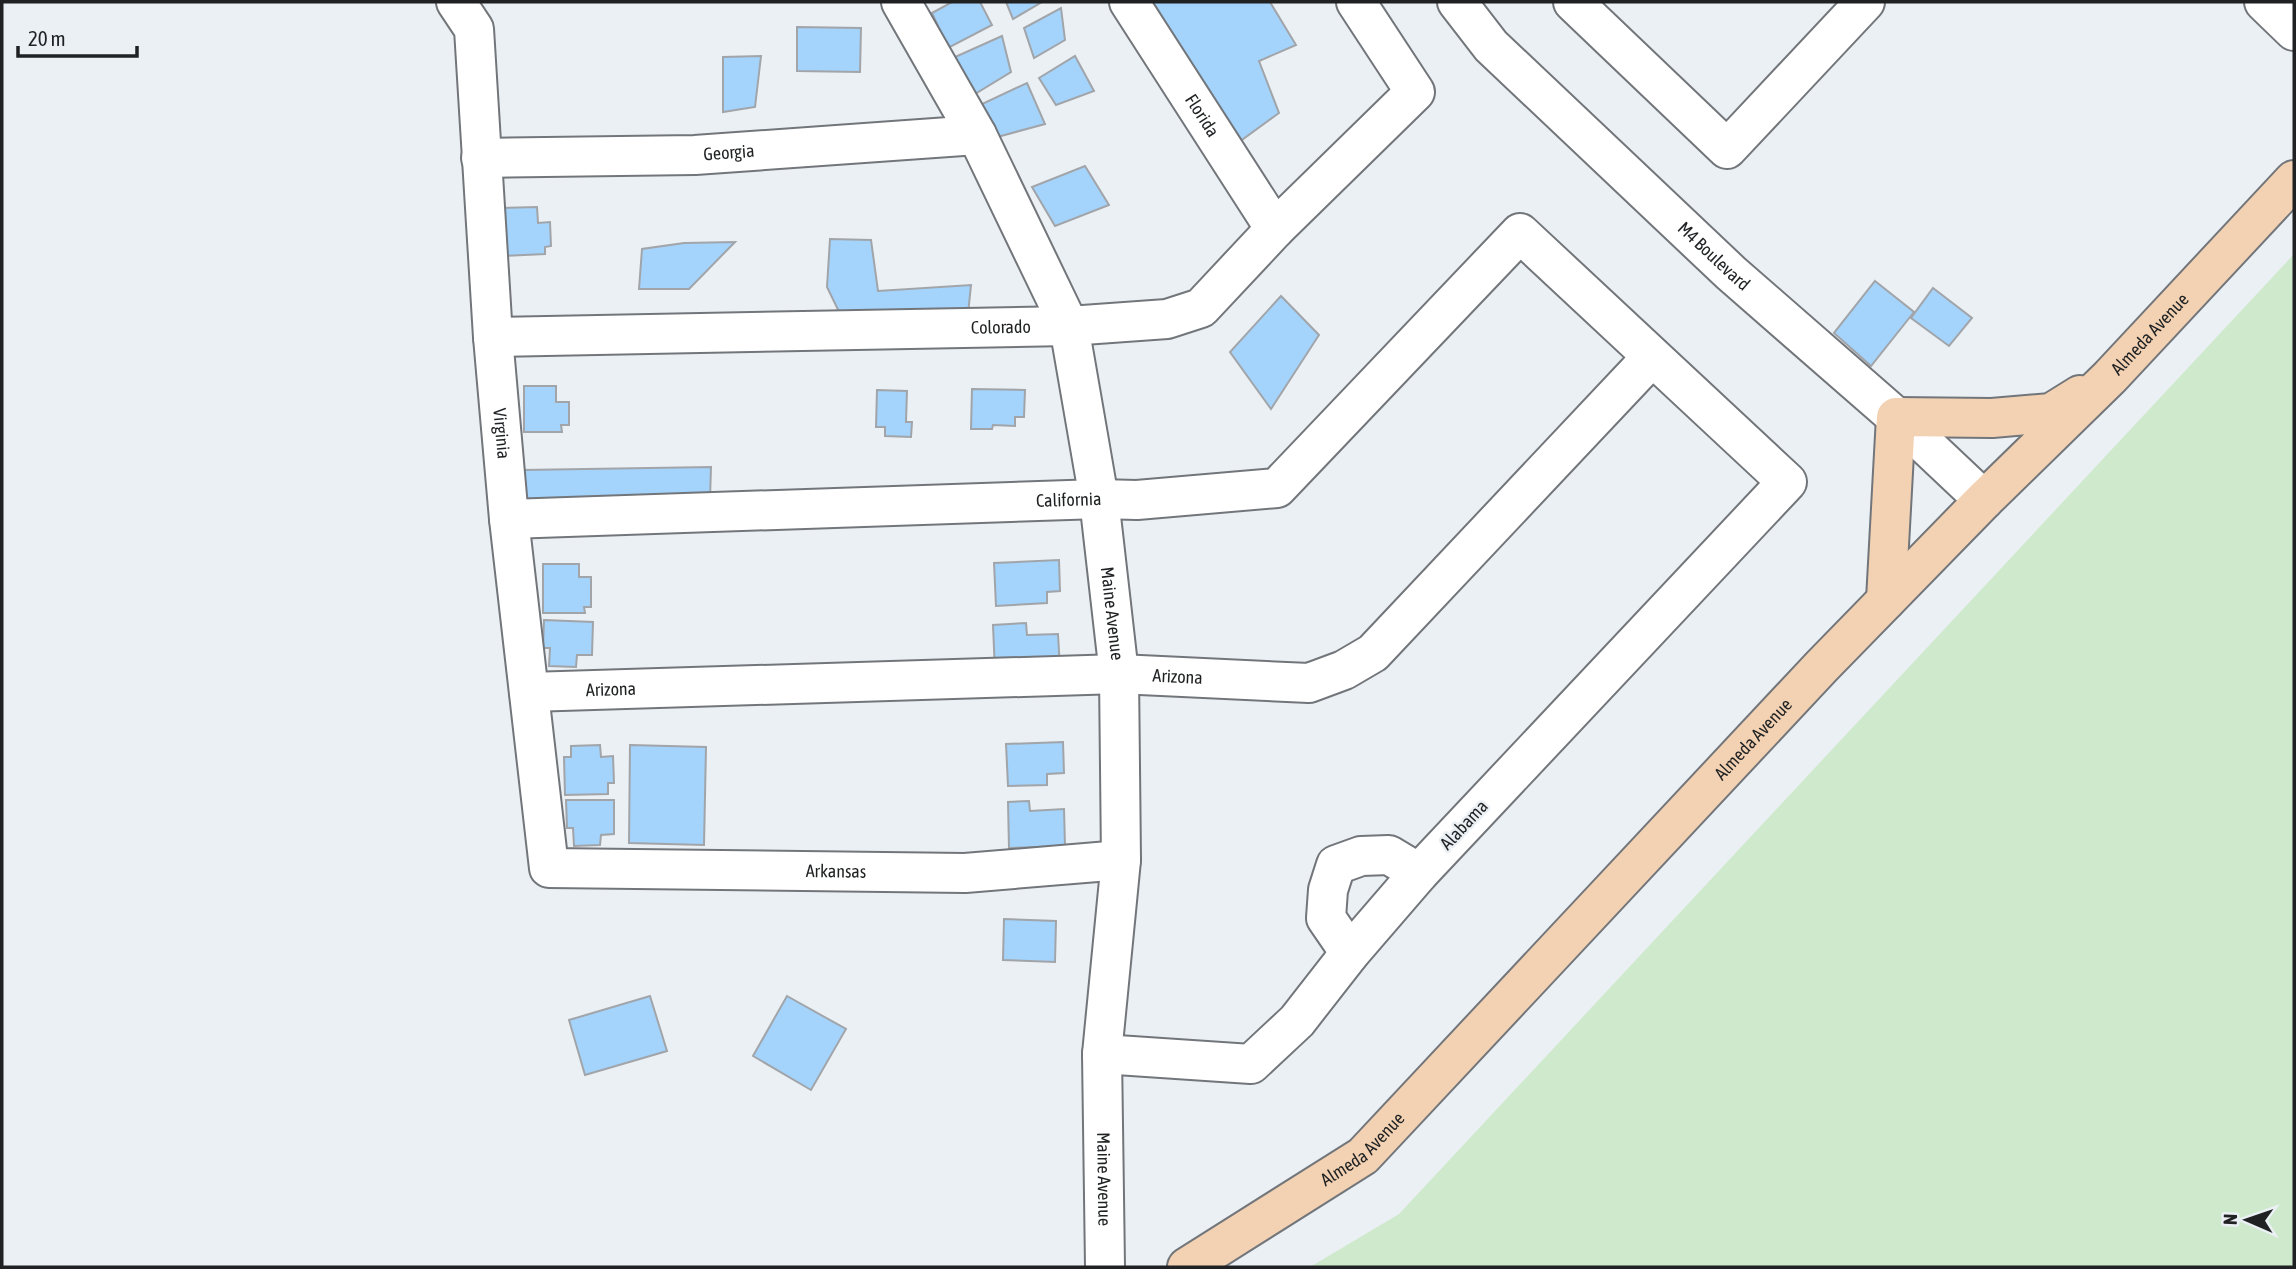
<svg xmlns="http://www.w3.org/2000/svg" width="2296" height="1269" font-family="'Asap Condensed',sans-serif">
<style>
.green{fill:#cfe9cc}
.building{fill:#a4d3fc;stroke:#a1a5a9;stroke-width:2}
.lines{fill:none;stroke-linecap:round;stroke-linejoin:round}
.minor-casing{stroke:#72767a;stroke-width:42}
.tertiary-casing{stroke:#72767a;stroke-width:42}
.secondary-casing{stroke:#72767a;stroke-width:42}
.minor{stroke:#fff;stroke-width:38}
.tertiary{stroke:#fff;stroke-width:38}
.secondary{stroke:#f3d2b4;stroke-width:38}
.labels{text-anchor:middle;stroke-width:5;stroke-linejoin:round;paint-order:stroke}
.street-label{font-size:18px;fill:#1f2122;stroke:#ebf0f4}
</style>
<rect width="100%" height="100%" fill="#ebf0f4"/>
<!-- green -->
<polygon class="green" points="2294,254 2294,1267 1310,1267 1399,1214"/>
<!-- building -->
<g class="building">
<polygon points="952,2 980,2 992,25 948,48 932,13"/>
<polygon points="1006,2 1042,2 1013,19"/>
<polygon points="1153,2 1270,2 1296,45 1259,61 1279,113 1239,142"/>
<polygon points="1061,8 1065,40 1034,58 1024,28"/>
<polygon points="797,27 861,28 860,72 797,71"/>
<polygon points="1002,36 1011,72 970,97 955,57"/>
<polygon points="761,56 755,107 723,112 723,57"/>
<polygon points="1075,56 1094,91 1056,105 1039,78"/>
<polygon points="1027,83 1045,124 990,139 982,104"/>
<polygon points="1085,166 1109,205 1055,226 1032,187"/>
<polygon points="537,207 538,223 550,222 551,246 545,247 545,254 502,256 501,208"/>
<polygon points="830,239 871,240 878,291 971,285 968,314 843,320 827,287"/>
<polygon points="735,242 689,289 639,289 642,249 684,243"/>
<polygon points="1875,281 1914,312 1871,366 1834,333"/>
<polygon points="1933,288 1972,318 1949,346 1911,318"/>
<polygon points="1281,296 1319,335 1271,409 1230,352"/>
<polygon points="524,386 556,386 556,402 569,402 569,425 561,425 562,432 524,432"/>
<polygon points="972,389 1025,390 1024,417 1015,417 1015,426 993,425 992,429 971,429"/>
<polygon points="877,390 907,391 906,422 912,422 911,437 885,436 885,427 876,427"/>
<polygon points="711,467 710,499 524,506 523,470"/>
<polygon points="1059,560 1060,591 1047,592 1047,603 996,606 994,563"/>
<polygon points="543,564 579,564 579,577 591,577 591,607 584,607 585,613 543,613"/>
<polygon points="544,620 593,622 592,655 577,655 576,667 549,666 550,648 543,648"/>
<polygon points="1026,623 1027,635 1058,634 1060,669 995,672 993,625"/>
<polygon points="1063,742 1064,773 1047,774 1047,785 1008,786 1006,744"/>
<polygon points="600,745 601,757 613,756 614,783 608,783 608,794 565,795 564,757 571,757 571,746"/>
<polygon points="630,745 706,747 704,845 629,843"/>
<polygon points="566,800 614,800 614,834 601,835 600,845 574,846 573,828 567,828"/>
<polygon points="1029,801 1030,811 1064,809 1065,846 1009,848 1008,802"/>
<polygon points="1004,919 1056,921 1055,962 1003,960"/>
<polygon points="650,996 667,1051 585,1075 569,1020"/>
<polygon points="787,996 846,1029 811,1090 753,1056"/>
</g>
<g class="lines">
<!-- minor casing -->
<g class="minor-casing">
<g id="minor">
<path id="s1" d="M456,2L474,29L493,337L509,519L549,868L965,873L1121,860"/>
<path id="s2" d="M901,2L977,135L1069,326L1099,499L1119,674L1121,860L1102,1054L1105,1267"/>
<path id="s3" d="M1129,2L1275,229"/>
<polyline points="1573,2 1727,149 1865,2"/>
<polyline points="2264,2 2294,31"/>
<path id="s4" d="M481,158L695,155L977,135"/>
<path id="s5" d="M493,337L1069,326L1167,319L1201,308L1275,229L1415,92L1356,2"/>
<path id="s6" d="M509,519L1099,499L1137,500L1277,488L1520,233L1787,482L1419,873L1350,953L1297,1021L1251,1064L1102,1054"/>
<path id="s7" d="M529,692L1119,674L1309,683L1344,670L1373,653L1652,357"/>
<polyline points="1350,953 1326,918 1328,890 1336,865 1361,856 1389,855 1419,873"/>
</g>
</g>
<!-- tertiary casing -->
<g class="tertiary-casing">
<g id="tertiary">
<path id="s8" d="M1457,2L1491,46L1731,273L1896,417L1984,500"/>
</g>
</g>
<!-- secondary casing -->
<g class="secondary-casing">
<g id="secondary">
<polyline points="1886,600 1896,417 1992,418 2051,413 2080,395"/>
<path id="s9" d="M1187,1267L1363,1156L1822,666L1984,500L2110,377L2294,180"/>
</g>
</g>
<!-- minor -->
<use href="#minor" class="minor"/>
<!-- tertiary -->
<use href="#tertiary" class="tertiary"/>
<!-- secondary -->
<use href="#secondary" class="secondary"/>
</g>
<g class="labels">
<!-- street labels -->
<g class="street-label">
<text dy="6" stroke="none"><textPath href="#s3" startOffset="135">Florida</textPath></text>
<text dy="6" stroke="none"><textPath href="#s4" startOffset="248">Georgia</textPath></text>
<text dy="6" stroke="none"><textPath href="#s8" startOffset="362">M4 Boulevard</textPath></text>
<text dy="6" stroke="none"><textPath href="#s5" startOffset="508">Colorado</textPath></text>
<text dy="6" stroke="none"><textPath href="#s9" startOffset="1346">Almeda Avenue</textPath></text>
<text dy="6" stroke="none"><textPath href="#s1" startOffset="438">Virginia</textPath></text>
<text dy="6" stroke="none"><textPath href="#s6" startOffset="560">California</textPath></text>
<text dy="6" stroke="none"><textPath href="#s2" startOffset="656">Maine Avenue</textPath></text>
<text dy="6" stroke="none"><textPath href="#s7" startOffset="649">Arizona</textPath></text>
<text dy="6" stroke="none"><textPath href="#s7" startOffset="82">Arizona</textPath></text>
<text dy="6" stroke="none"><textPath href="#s9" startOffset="779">Almeda Avenue</textPath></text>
<text transform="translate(1464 825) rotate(-47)" y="6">Alabama</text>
<text dy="6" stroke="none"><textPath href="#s1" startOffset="1162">Arkansas</textPath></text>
<text dy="6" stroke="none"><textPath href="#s9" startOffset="212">Almeda Avenue</textPath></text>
<text dy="6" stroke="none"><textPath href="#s2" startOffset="1223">Maine Avenue</textPath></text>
</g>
</g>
<!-- border -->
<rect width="2296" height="1269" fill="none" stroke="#1f2122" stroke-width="7"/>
<!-- north arrow -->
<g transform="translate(2247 1220) rotate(272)" stroke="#ebf0f4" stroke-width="5" paint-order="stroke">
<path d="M0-5L12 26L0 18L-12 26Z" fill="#1f2122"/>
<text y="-10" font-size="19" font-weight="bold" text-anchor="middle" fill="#1f2122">N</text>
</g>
<!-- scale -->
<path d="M18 46v10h119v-10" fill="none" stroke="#1f2122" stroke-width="3.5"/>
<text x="28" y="46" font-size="21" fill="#1f2122" stroke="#ebf0f4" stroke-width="5" paint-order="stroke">20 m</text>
</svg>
